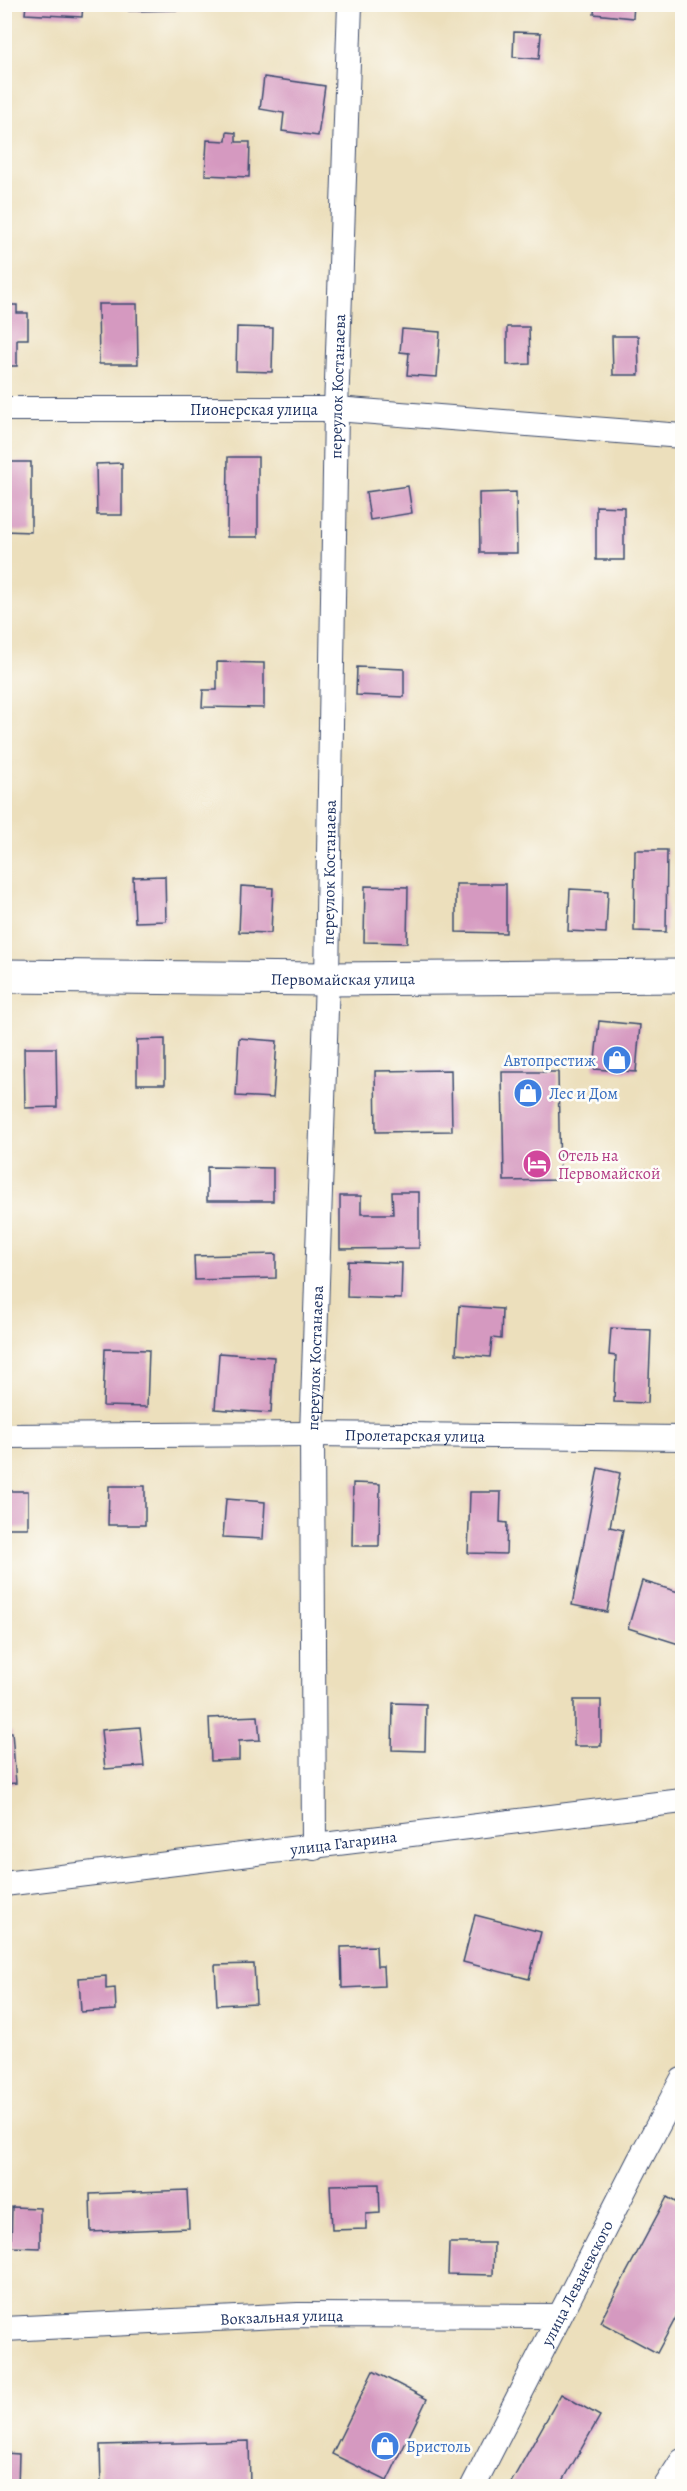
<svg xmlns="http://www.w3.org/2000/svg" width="687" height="2491" font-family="Alegreya,serif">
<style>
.building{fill:#d599c0}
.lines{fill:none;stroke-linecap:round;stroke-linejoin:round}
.street-casing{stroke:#3a496c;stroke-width:26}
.primary-casing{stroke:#3a496c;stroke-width:35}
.street{stroke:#fff;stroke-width:24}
.primary{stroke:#fff;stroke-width:33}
.labels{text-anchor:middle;stroke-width:5;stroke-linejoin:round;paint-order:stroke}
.street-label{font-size:16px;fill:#1b2f5e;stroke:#fdfcf7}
.shop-label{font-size:16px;fill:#366cbe;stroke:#fdfcf7;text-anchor:start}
.hotel-label{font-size:16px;fill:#b23c85;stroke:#fdfcf7;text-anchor:start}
</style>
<rect width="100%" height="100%" fill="#fdfcf7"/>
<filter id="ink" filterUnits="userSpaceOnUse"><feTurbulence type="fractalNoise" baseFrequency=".0167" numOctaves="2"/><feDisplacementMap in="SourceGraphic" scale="12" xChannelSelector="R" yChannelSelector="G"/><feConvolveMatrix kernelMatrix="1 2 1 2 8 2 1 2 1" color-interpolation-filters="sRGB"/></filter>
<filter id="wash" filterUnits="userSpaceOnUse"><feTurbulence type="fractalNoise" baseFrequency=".008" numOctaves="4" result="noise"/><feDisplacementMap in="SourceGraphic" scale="24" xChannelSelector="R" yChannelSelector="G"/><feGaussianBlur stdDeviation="1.35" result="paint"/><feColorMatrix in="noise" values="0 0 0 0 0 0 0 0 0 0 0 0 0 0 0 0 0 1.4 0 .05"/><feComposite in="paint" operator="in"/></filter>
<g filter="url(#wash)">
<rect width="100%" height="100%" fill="#ecdfbc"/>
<g id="blocks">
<!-- building -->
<g class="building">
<polygon points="26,4 83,4 82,17 25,14"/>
<polygon points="129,4 179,4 179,10 129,11"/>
<polygon points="384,4 415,4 415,10 384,9"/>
<polygon points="595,4 634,4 633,18 594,14"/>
<polygon points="514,32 541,33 539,59 513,57"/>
<polygon points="264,77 325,86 318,136 282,131 284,113 260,109"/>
<polygon points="227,132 236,133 236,142 250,142 249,177 205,175 207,140 226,141"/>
<polygon points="98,304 137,304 138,364 99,364"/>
<polygon points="4,305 17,305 17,313 28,313 28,339 17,339 17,366 4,366"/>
<polygon points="237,327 273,328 272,372 236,371"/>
<polygon points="507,327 529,327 530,364 507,365"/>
<polygon points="402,329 440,332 437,377 407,375 409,353 400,352"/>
<polygon points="612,336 638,336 639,375 613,375"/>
<polygon points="228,457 258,457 258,537 227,537"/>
<polygon points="4,462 31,462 31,532 4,531"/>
<polygon points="122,463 122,515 97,515 96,464"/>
<polygon points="408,486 412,513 370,520 366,492"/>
<polygon points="516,492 517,553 480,553 479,493"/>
<polygon points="596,506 624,507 624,560 596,560"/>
<polygon points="217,662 264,663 264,708 202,707 203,690 217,690"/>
<polygon points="357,667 404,669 404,697 356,695"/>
<polygon points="635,850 667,850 666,932 634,931"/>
<polygon points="165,876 166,921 135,922 133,877"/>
<polygon points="456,884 506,884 506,933 456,932"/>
<polygon points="241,886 273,888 271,933 239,932"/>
<polygon points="365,886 408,887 407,943 364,942"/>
<polygon points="570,889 608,891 606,933 568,931"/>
<polygon points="599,1021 640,1025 636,1072 594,1069"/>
<polygon points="239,1038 277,1041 273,1098 236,1096"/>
<polygon points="165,1039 165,1084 137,1084 137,1040"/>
<polygon points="24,1048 56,1048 57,1107 25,1108"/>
<polygon points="451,1070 452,1131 376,1132 375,1071"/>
<polygon points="502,1072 558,1072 560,1180 504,1181"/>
<polygon points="207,1167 273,1168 273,1201 207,1201"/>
<polygon points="392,1192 419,1192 419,1248 340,1249 340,1196 361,1196 361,1214 393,1214"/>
<polygon points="276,1254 276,1278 195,1280 194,1256"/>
<polygon points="348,1261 402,1263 401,1299 347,1297"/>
<polygon points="459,1306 502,1309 501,1339 492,1338 490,1357 456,1354"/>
<polygon points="611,1328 651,1330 648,1403 614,1402 616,1356 609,1355"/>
<polygon points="105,1349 149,1350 147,1407 103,1406"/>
<polygon points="219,1353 274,1357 271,1413 215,1409"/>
<polygon points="598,1468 620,1473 610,1527 623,1530 607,1612 572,1605"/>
<polygon points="353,1483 380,1484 379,1546 352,1546"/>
<polygon points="109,1486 145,1486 145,1525 108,1525"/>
<rect x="4" y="1491" width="24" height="37"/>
<polygon points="470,1492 501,1492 500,1522 507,1523 506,1554 468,1553"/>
<polygon points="226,1499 265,1502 263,1539 223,1537"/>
<polygon points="642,1581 682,1593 682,1645 628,1628"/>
<rect x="574" y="1700" width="27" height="46"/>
<polygon points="393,1703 426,1704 425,1751 392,1750"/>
<polygon points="258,1716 260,1740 239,1741 239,1760 211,1761 209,1718"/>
<polygon points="140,1727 144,1766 105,1769 101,1730"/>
<polygon points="4,1732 12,1732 16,1783 4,1784"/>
<polygon points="475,1915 541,1932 529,1979 463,1962"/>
<polygon points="376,1946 377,1966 383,1966 384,1986 342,1988 341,1947"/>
<polygon points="254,1964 256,2003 217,2005 215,1965"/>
<polygon points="106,1976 106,1989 115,1988 116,2010 81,2012 79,1978"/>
<polygon points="379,2184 380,2213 366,2214 366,2229 332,2230 330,2185"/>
<polygon points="187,2190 189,2228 91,2232 90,2194"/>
<polygon points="667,2197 682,2206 682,2306 657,2353 600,2322"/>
<polygon points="12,2207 40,2208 40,2248 11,2247"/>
<polygon points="449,2243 494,2243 493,2275 448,2274"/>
<polygon points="373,2371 427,2399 387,2481 332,2454"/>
<polygon points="561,2394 600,2416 560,2486 509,2486"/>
<polygon points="249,2441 250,2486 101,2486 100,2445"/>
<polygon points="4,2453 19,2454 18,2486 4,2486"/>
</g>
</g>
</g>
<g filter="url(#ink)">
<use href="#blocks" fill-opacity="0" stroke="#3a496c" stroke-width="1.5"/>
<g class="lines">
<!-- street casing -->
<g class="street-casing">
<g id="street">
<path id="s1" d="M4,409H336L682,436"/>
<path id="s2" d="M4,1436L312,1434L682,1438"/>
<path id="s3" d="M314,1848L312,1434L327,979L336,409L350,4"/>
<path id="s4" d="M4,1884L682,1801"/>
<path id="s5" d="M4,2329L298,2315L559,2316"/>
<path id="s6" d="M473,2486L639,2161L682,2080"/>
<polyline points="666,2486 682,2461"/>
</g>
</g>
<!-- primary casing -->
<g class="primary-casing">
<g id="primary">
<path id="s7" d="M4,976L327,979L682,976"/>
</g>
</g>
<!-- street -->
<use href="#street" class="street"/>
<!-- primary -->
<use href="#primary" class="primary"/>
</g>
</g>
<!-- icons -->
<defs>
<g id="shop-disc" transform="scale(1.5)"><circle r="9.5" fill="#3f7fe0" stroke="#fdfcf7"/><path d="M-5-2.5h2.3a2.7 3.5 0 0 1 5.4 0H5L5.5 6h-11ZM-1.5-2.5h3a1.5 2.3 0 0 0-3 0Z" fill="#fff"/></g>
<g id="hotel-disc" transform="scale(1.5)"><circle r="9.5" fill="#d1479c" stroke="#fdfcf7"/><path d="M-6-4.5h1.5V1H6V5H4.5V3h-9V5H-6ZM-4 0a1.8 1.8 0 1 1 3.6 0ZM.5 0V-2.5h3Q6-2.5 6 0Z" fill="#fff"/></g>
</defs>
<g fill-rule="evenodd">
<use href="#shop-disc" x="617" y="1060"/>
<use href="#shop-disc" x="528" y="1093"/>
<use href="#hotel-disc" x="537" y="1164"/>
<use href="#shop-disc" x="385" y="2446"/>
</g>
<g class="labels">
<!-- street labels -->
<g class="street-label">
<text dy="6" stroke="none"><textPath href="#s3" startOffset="1462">переулок Костанаева</textPath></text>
<text dy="6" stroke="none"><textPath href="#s1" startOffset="250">Пионерская улица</textPath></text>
<text dy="6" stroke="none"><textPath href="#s3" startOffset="976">переулок Костанаева</textPath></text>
<text dy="6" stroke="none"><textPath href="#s7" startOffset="339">Первомайская улица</textPath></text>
<text dy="6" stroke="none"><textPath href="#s3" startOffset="490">переулок Костанаева</textPath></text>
<text dy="6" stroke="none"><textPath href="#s2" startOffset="411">Пролетарская улица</textPath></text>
<text dy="6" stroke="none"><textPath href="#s4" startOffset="342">улица Гагарина</textPath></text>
<text dy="6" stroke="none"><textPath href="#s6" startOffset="228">улица Леваневского</textPath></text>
<text dy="6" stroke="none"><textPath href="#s5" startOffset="278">Вокзальная улица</textPath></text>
</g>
<!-- shop labels -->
<g class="shop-label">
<text x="596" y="1066" text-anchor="end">Автопрестиж</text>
<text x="549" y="1099">Лес и Дом</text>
<text x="406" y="2452">Бристоль</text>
</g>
<!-- hotel labels -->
<g class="hotel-label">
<text x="558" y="1161">Отель на<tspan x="558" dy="18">Первомайской</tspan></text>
</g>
</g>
<!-- margin -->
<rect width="687" height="2491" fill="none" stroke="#fdfcf7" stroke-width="24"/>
</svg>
